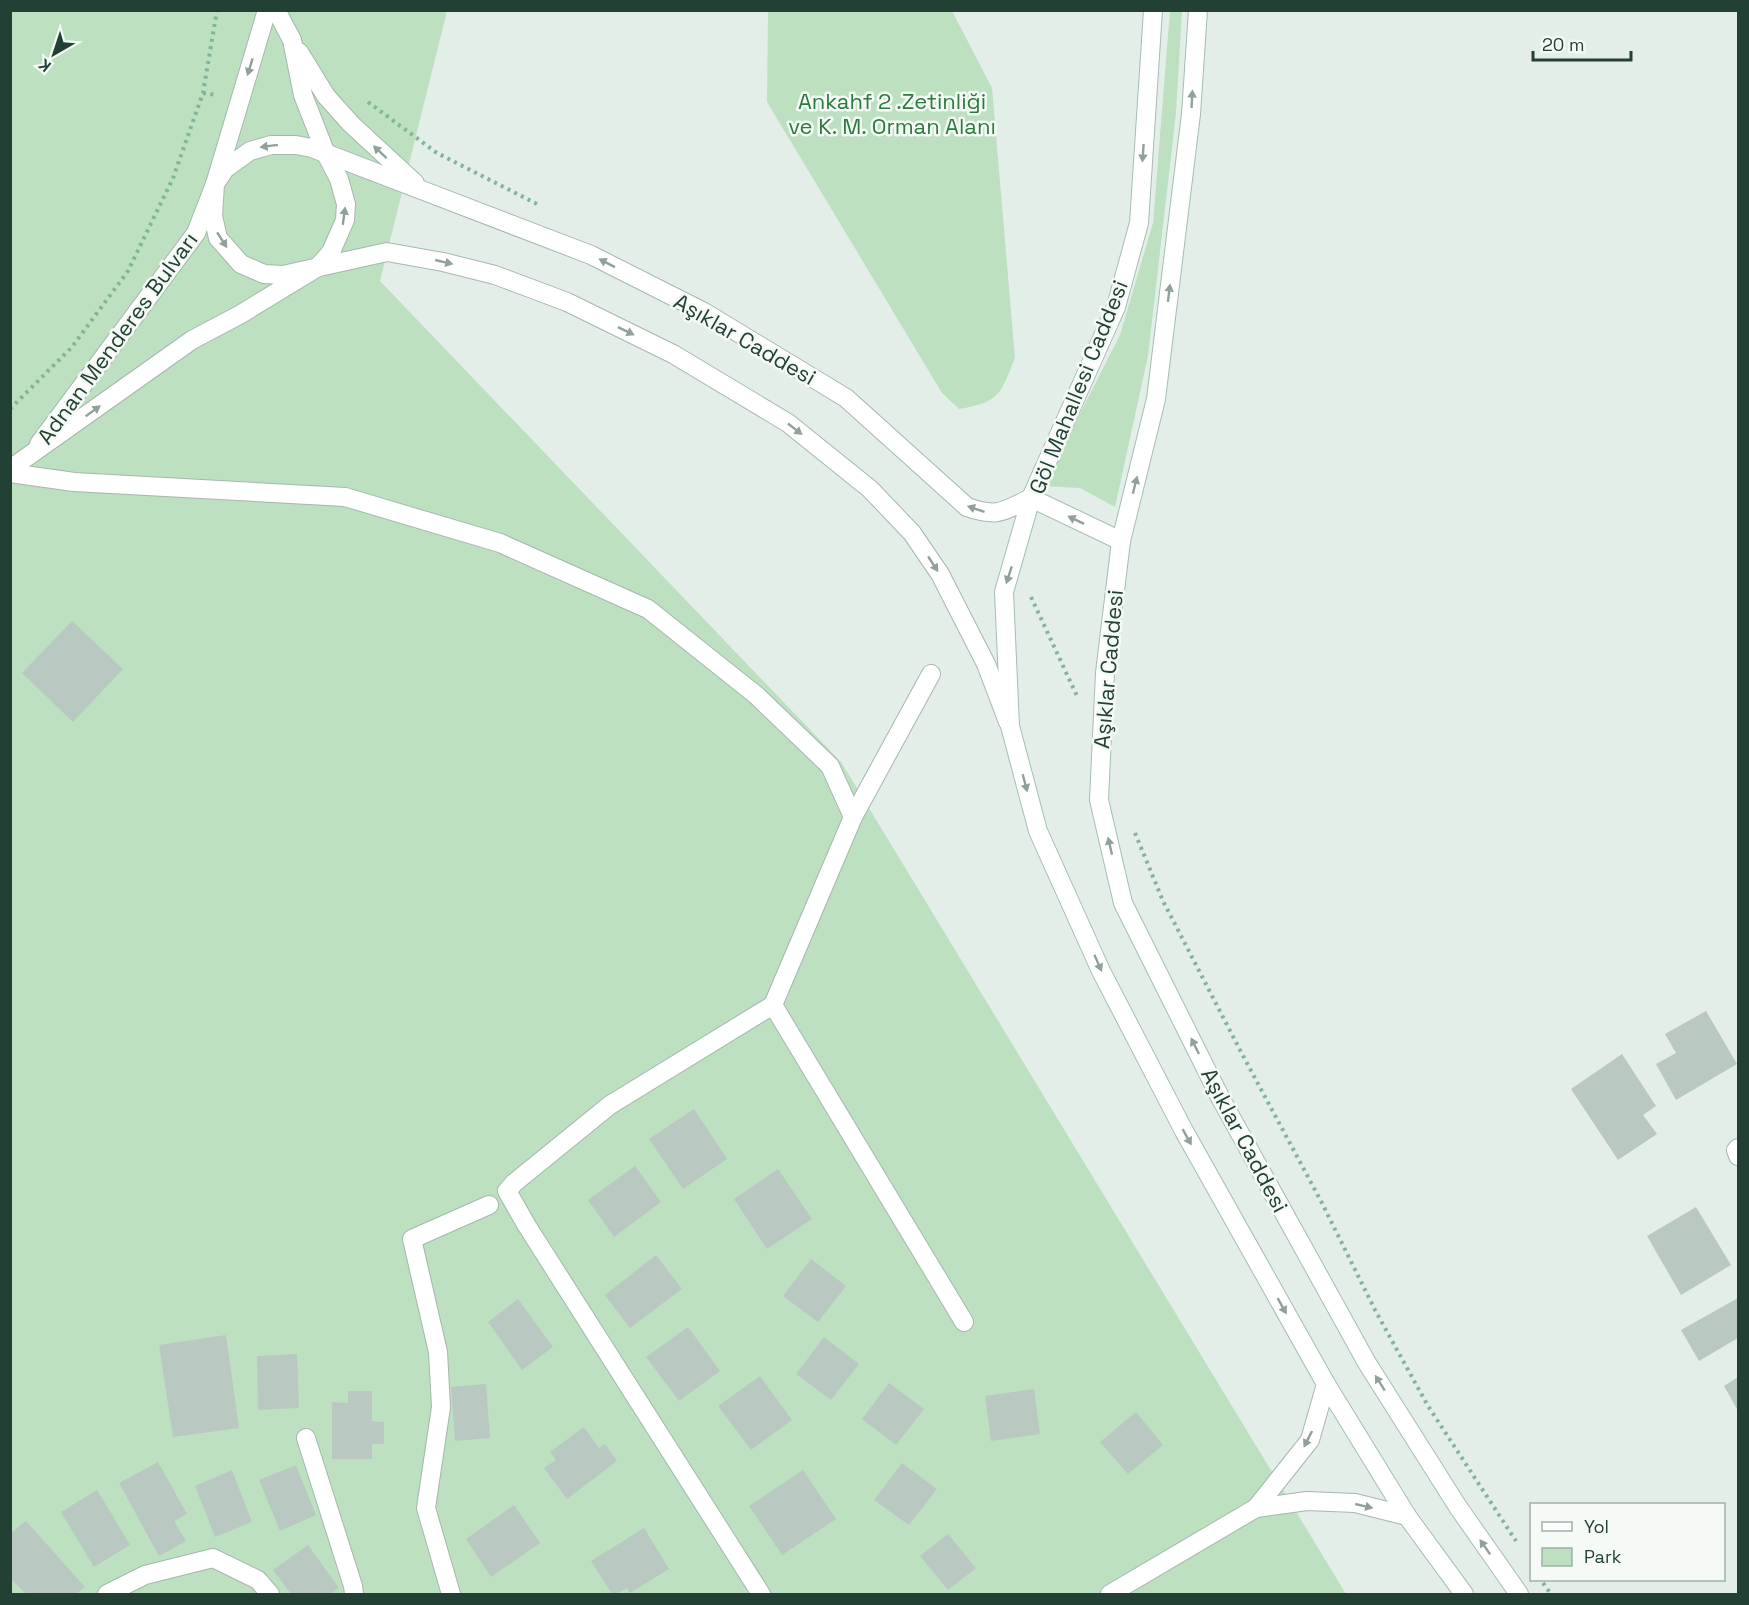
<svg xmlns="http://www.w3.org/2000/svg" width="1749" height="1605" font-family="'Space Grotesk',sans-serif">
<style>
.green{fill:#bce0c0}
.building{fill:#b9c9c1}
.lines{fill:none;stroke-linecap:round;stroke-linejoin:round}
.minor-casing{stroke:#a6b7ae;stroke-width:20}
.tertiary-casing{stroke:#a6b7ae;stroke-width:20}
.secondary-casing{stroke:#a4beb1;stroke-width:20}
.path{stroke:#82b49d;stroke-width:4;stroke-dasharray:3 4.5;stroke-linecap:butt}
.minor{stroke:#fff;stroke-width:18}
.tertiary{stroke:#fff;stroke-width:18}
.secondary{stroke:#fff;stroke-width:18}
.oneway{fill:#90a09a}
.labels{text-anchor:middle;stroke-width:5;stroke-linejoin:round;paint-order:stroke}
.park-label{font-size:22px;fill:#297b3d;stroke:#f5faf7}
.street-label{font-size:22px;fill:#224134;stroke:#f5faf7}
</style>
<rect width="100%" height="100%" fill="#e4eee8"/>
<!-- green -->
<g class="green">
<polygon points="11,11 447,11 380,281 841,762 1346,1594 11,1594"/>
<path d="M768,11H952L992,88L1015,358C1000,394 1001,402 959,409L942,393L767,102Z"/>
<polygon points="1170,11 1182,11 1176,113 1148,356 1115,507 1080,488 1043,486 1120,335 1153,223"/>
</g>
<!-- building -->
<g class="building">
<polygon points="72,621 123,669 73,722 22,673"/>
<polygon points="1706,1011 1737,1064 1676,1100 1656,1064 1676,1053 1665,1034"/>
<polygon points="1622,1054 1656,1106 1643,1115 1657,1134 1618,1160 1571,1089"/>
<polygon points="694,1109 727,1159 683,1189 649,1139"/>
<polygon points="635,1166 661,1202 614,1237 588,1200"/>
<polygon points="778,1169 812,1219 767,1249 734,1199"/>
<polygon points="1696,1207 1731,1265 1681,1295 1647,1236"/>
<polygon points="656,1255 682,1289 630,1328 605,1295"/>
<polygon points="811,1259 846,1286 818,1322 783,1296"/>
<polygon points="1738,1298 1738,1338 1699,1361 1681,1330"/>
<polygon points="518,1299 553,1347 522,1370 488,1322"/>
<polygon points="688,1327 720,1371 679,1401 646,1357"/>
<polygon points="226,1335 239,1428 173,1437 159,1345"/>
<polygon points="824,1337 859,1364 831,1400 796,1374"/>
<polygon points="297,1354 299,1408 258,1410 257,1356"/>
<polygon points="760,1376 792,1420 751,1450 718,1406"/>
<polygon points="1738,1377 1738,1411 1724,1386"/>
<polygon points="889,1383 924,1409 896,1445 862,1419"/>
<polygon points="486,1384 490,1438 455,1441 451,1387"/>
<polygon points="1034,1389 1040,1434 991,1441 985,1396"/>
<polygon points="348,1391 372,1391 372,1421 384,1422 384,1444 372,1444 372,1459 332,1459 332,1402 348,1403"/>
<polygon points="1136,1412 1163,1445 1128,1474 1100,1442"/>
<polygon points="584,1427 599,1448 605,1444 617,1461 567,1499 544,1468 556,1460 550,1452"/>
<polygon points="158,1462 187,1514 174,1521 186,1541 159,1556 119,1483"/>
<polygon points="902,1463 937,1489 909,1525 874,1500"/>
<polygon points="296,1465 316,1515 280,1531 259,1480"/>
<polygon points="232,1470 252,1522 215,1537 195,1486"/>
<polygon points="803,1470 836,1519 782,1555 749,1506"/>
<polygon points="97,1490 130,1545 94,1567 61,1512"/>
<polygon points="514,1505 540,1543 491,1577 466,1539"/>
<polygon points="26,1521 85,1587 76,1594 26,1594 10,1578 10,1534"/>
<polygon points="644,1528 669,1569 630,1593 627,1588 616,1594 612,1594 591,1561"/>
<polygon points="948,1534 976,1568 948,1590 920,1556"/>
<polygon points="308,1545 339,1588 330,1594 291,1594 273,1570"/>
</g>
<g class="lines">
<!-- minor casing -->
<g class="minor-casing">
<g id="minor">
<polyline points="10,473 74,482 345,497 500,543 648,609 756,695 830,766 853,817"/>
<polyline points="773,1005 964,1322"/>
<polyline points="1738,1148 1736,1150 1738,1156"/>
<polyline points="1326,1384 1310,1440 1256,1508 1307,1501 1355,1503 1407,1516"/>
<polyline points="306,1438 353,1586 354,1594"/>
<polyline points="107,1594 145,1575 213,1558 258,1580 270,1594"/>
<polyline points="451,1594 426,1508 441,1407 438,1352 412,1239 489,1205"/>
<polyline points="761,1594 527,1226 507,1191 514,1183 610,1105 773,1005 853,817 931,674"/>
<polyline points="1110,1594 1256,1508"/>
</g>
</g>
<!-- tertiary casing -->
<g class="tertiary-casing">
<g id="tertiary">
<polyline points="299,52 326,96 351,124 415,183"/>
<polyline points="39,444 196,233 215,184 267,10"/>
<polyline points="10,469 192,340 241,314 318,267 331,252 345,220 346,204 339,179 326,154 303,95 292,40 276,10"/>
<path d="M1008,722L986,664L940,574L912,533L870,489L788,423L673,354L567,302L495,275L443,262L387,252L283,275L264,274L241,264L218,238L213,216L215,184L225,169L250,151L271,145H296L312,148L591,255L704,312L846,398L967,507C999,518 1003,511 1031,498"/>
</g>
</g>
<!-- secondary casing -->
<g class="secondary-casing">
<g id="secondary">
<polyline points="1153,10 1139,223 1116,307 1031,498 1004,592 1010,726 1038,831 1101,971 1184,1131 1326,1384 1407,1516 1464,1594"/>
<polyline points="1198,10 1191,114 1156,399 1121,541 1105,673 1099,800 1123,903 1222,1101 1367,1363 1458,1507 1519,1594"/>
<polyline points="1031,498 1121,541"/>
</g>
</g>
<!-- path -->
<g class="path">
<polyline points="203,93 216,95"/>
<polyline points="368,102 437,153 541,206"/>
<polyline points="10,409 72,347 128,271 173,178 203,93 217,10"/>
<polyline points="1031,597 1077,696"/>
<polyline points="1135,833 1163,901 1241,1052 1322,1203 1375,1310 1428,1406 1516,1541"/>
<polyline points="1543,1583 1551,1594"/>
</g>
<!-- minor -->
<use href="#minor" class="minor"/>
<!-- tertiary -->
<use href="#tertiary" class="tertiary"/>
<!-- secondary -->
<use href="#secondary" class="secondary"/>
</g>
<!-- one-way arrows -->
<defs><path id="oneway-solid" d="M-6-.8H1V-3.2L6.5 0L1 3.2V.8H-6Z" transform="scale(1.5)"/></defs>
<g class="oneway">
<use href="#oneway-solid" transform="translate(250 67) rotate(107)"/>
<use href="#oneway-solid" transform="translate(1192 99) rotate(-87)"/>
<use href="#oneway-solid" transform="translate(269 146) rotate(173)"/>
<use href="#oneway-solid" transform="translate(380 152) rotate(-137)"/>
<use href="#oneway-solid" transform="translate(1143 153) rotate(94)"/>
<use href="#oneway-solid" transform="translate(344 216) rotate(-82)"/>
<use href="#oneway-solid" transform="translate(222 240) rotate(57)"/>
<use href="#oneway-solid" transform="translate(444 262) rotate(13)"/>
<use href="#oneway-solid" transform="translate(607 263) rotate(-153)"/>
<use href="#oneway-solid" transform="translate(1169 293) rotate(-83)"/>
<use href="#oneway-solid" transform="translate(626 331) rotate(26)"/>
<use href="#oneway-solid" transform="translate(93 411) rotate(-36)"/>
<use href="#oneway-solid" transform="translate(795 429) rotate(38)"/>
<use href="#oneway-solid" transform="translate(1135 485) rotate(-76)"/>
<use href="#oneway-solid" transform="translate(976 509) rotate(-161)"/>
<use href="#oneway-solid" transform="translate(1076 520) rotate(-154)"/>
<use href="#oneway-solid" transform="translate(933 564) rotate(57)"/>
<use href="#oneway-solid" transform="translate(1009 575) rotate(108)"/>
<use href="#oneway-solid" transform="translate(1025 783) rotate(75)"/>
<use href="#oneway-solid" transform="translate(1110 846) rotate(-103)"/>
<use href="#oneway-solid" transform="translate(1098 963) rotate(66)"/>
<use href="#oneway-solid" transform="translate(1195 1046) rotate(-116)"/>
<use href="#oneway-solid" transform="translate(1187 1137) rotate(61)"/>
<use href="#oneway-solid" transform="translate(1282 1306) rotate(61)"/>
<use href="#oneway-solid" transform="translate(1380 1383) rotate(-122)"/>
<use href="#oneway-solid" transform="translate(1308 1439) rotate(117)"/>
<use href="#oneway-solid" transform="translate(1364 1506) rotate(13)"/>
<use href="#oneway-solid" transform="translate(1485 1547) rotate(-125)"/>
</g>
<g class="labels">
<!-- park labels -->
<g class="park-label">
<text x="892" y="109">Ankahf 2 .Zetinliği<tspan x="892" dy="25">ve K. M. Orman Alanı</tspan></text>
</g>
<!-- street labels -->
<g class="street-label">
<text transform="translate(117 338) rotate(-54)" y="8">Adnan Menderes Bulvarı</text>
<text transform="translate(745 339) rotate(30)" y="8">Aşıklar Caddesi</text>
<text transform="translate(1078 387) rotate(-68)" y="8">Göl Mahallesi Caddesi</text>
<text transform="translate(1108 669) rotate(-85)" y="8">Aşıklar Caddesi</text>
<text transform="translate(1245 1140) rotate(62)" y="8">Aşıklar Caddesi</text>
</g>
</g>
<!-- border -->
<rect width="1749" height="1605" fill="none" stroke="#224134" stroke-width="24"/>
<!-- legend -->
<rect x="1530" y="1503" width="195" height="78" fill="#f5faf7" stroke="#a1b0a9" stroke-width="1.5"/>
<rect x="1542" y="1522" width="30" height="9" fill="#ffffff" stroke="#a1b0a9" stroke-width="1.5"/>
<text x="1584" y="1533" font-size="18" fill="#224134">Yol</text>
<rect x="1542" y="1548" width="30" height="18" fill="#bce0c0" stroke="#a1b0a9" stroke-width="1.5"/>
<text x="1584" y="1563" font-size="18" fill="#224134">Park</text>
<!-- north arrow -->
<g transform="translate(54 54) rotate(219)" stroke="#f5faf7" stroke-width="4.5" paint-order="stroke">
<path d="M0-4.5L10 22L0 15L-10 22Z" fill="#224134"/>
<text y="-9" font-size="16" font-weight="bold" text-anchor="middle" fill="#224134">K</text>
</g>
<!-- scale -->
<path d="M1533 51v9h98v-9" fill="none" stroke="#224134" stroke-width="3"/>
<text x="1542" y="51" font-size="18" fill="#224134" stroke="#f5faf7" stroke-width="4.5" paint-order="stroke">20 m</text>
</svg>
